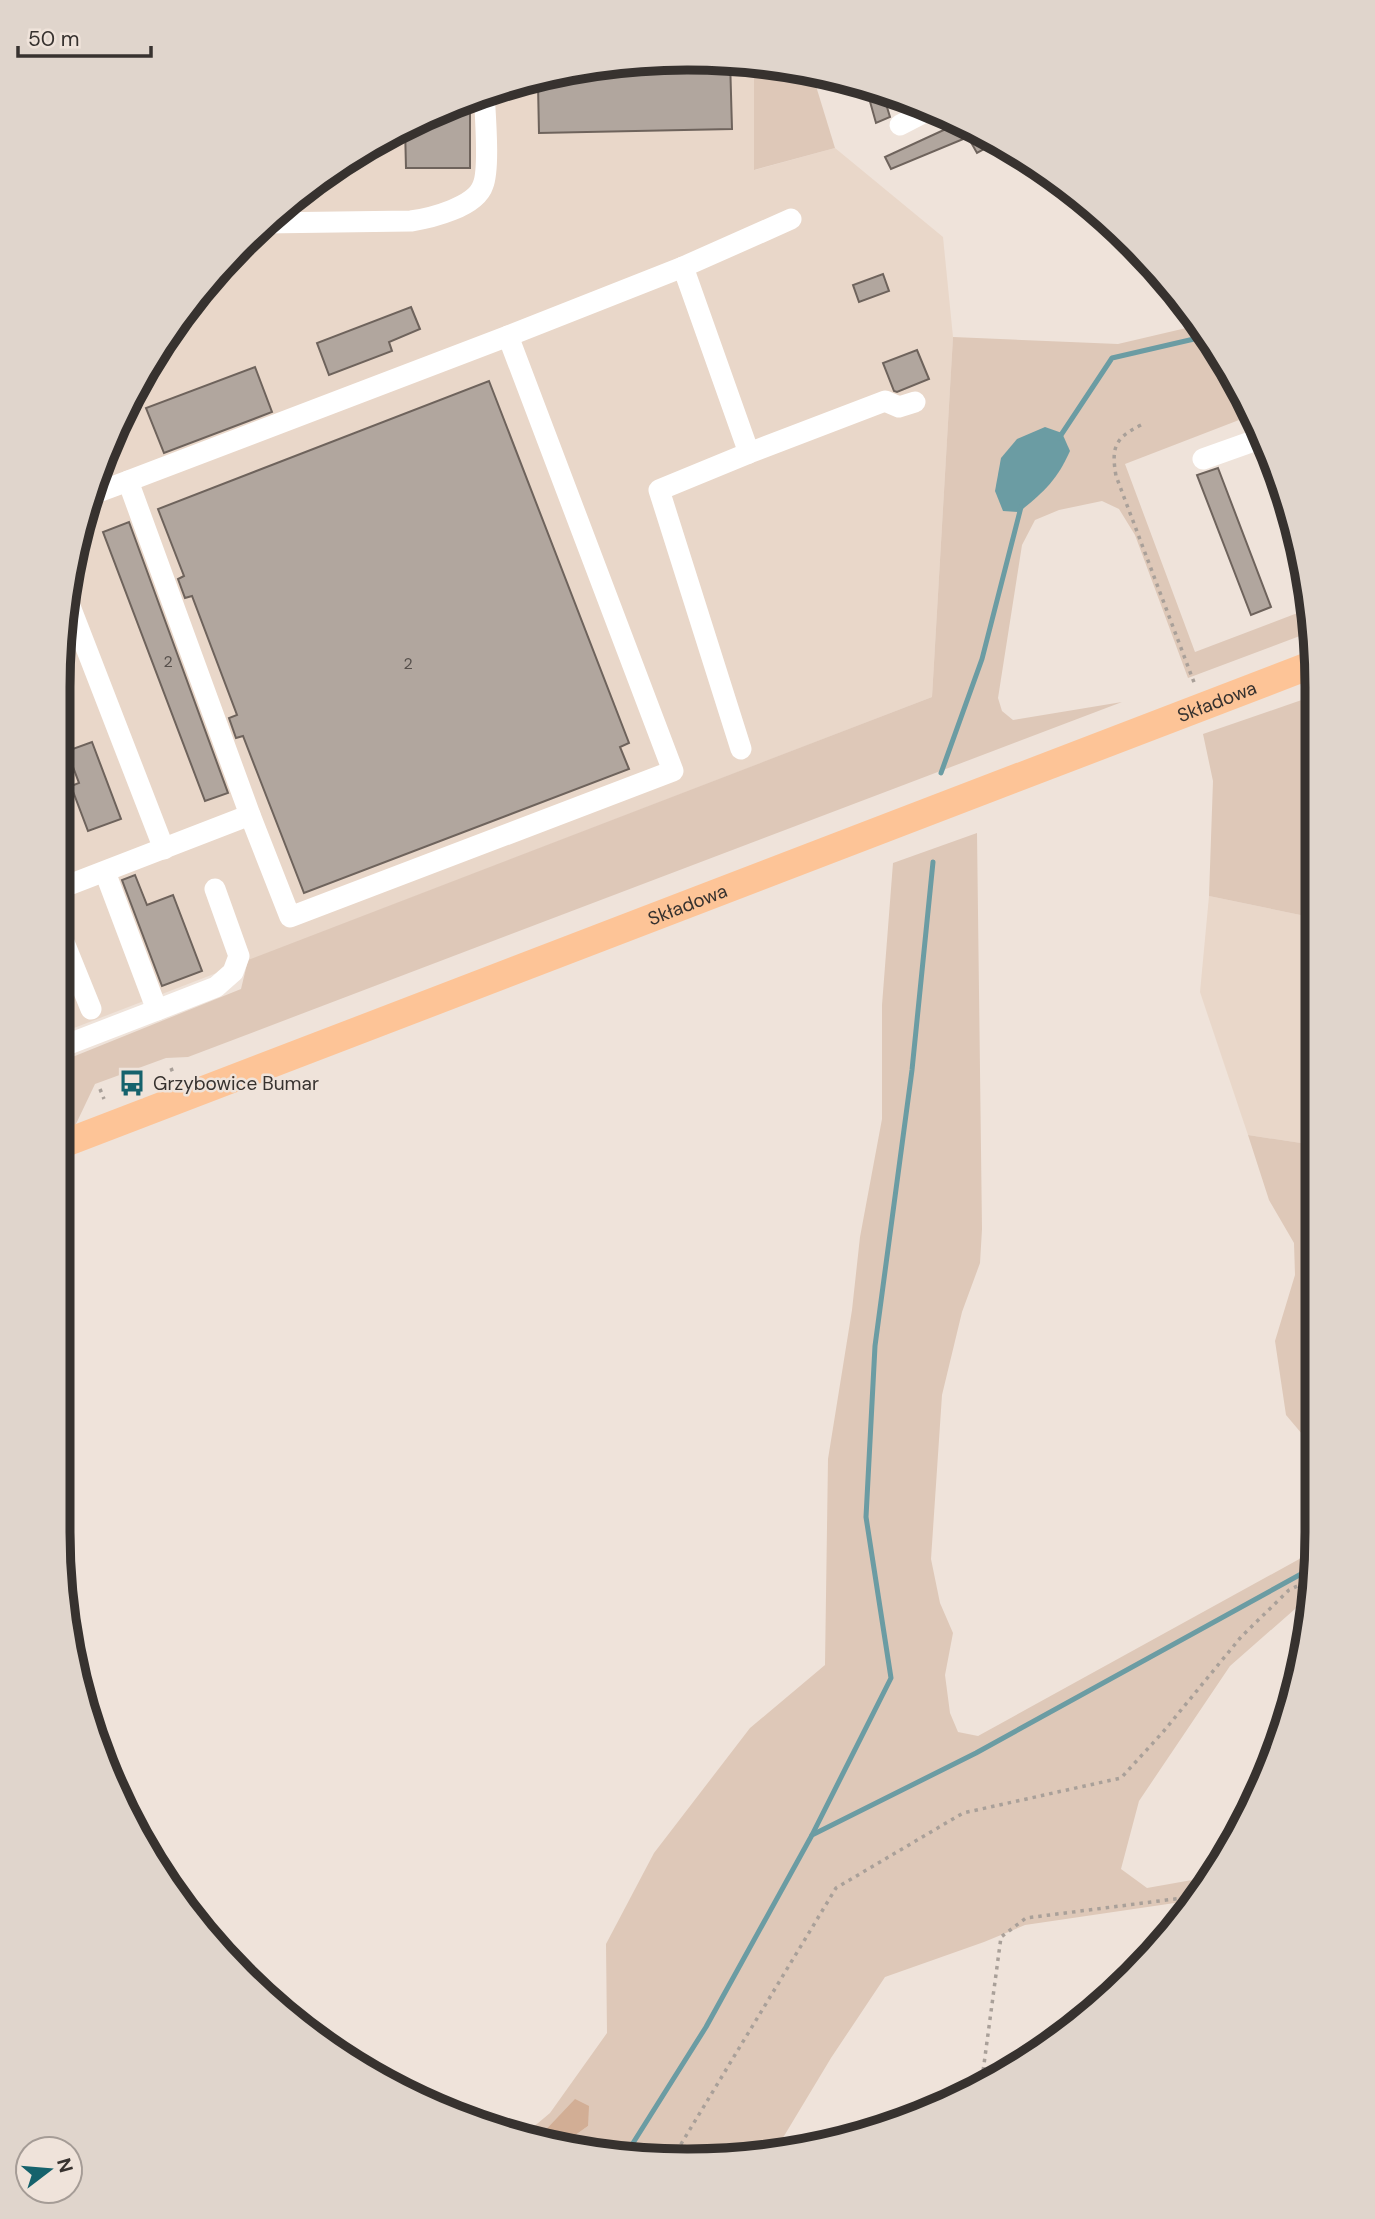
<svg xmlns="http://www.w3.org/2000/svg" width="1375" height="2219" font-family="'DM Sans',sans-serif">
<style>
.built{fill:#e9d7c9}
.green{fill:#dec8b8}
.forest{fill:#d2ae95}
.water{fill:#6b9ca3}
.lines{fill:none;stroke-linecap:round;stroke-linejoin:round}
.stream{stroke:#6b9ca3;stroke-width:5}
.building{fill:#b1a69e;stroke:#6e635c;stroke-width:2}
.path{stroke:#a9a099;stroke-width:3.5;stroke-dasharray:3.5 5;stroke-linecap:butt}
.minor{stroke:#fff;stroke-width:21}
.major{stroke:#fdc497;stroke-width:28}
.labels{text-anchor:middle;stroke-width:5;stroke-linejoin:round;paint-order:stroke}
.number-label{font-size:16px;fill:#564f4b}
.street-label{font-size:19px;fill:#37322f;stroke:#efe3da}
.poi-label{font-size:19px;fill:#37322f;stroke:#efe3da;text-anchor:start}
.rim{fill:none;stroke:#37322f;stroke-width:9}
</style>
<rect width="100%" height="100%" fill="#efe3da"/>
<!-- built -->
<g class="built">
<polygon points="728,59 754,63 755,170 835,148 943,237 953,337 932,697 61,1033 63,606 106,447 188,304 272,214 372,142 485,91 605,63"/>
<polygon points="1209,896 1315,918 1314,1145 1248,1135 1200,992"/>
</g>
<!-- green -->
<g class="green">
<polygon points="754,63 812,73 835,148 754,170"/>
<polygon points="1199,325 1233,373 1252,415 1125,464 1195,652 1308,609 1313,631 1188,678 1135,535 1119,509 1102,501 1059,510 1035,520 1022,545 998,698 1002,711 1013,720 1122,702 188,1057 166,1058 95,1084 75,1126 60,1131 60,1062 241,989 248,960 932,697 953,337 1118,344"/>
<polygon points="1316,695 1315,918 1209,896 1213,781 1203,734"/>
<polygon points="977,833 982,1229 980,1263 962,1312 942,1395 931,1559 940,1603 953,1633 945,1675 950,1713 958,1732 978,1736 1312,1552 1312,1594 1230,1666 1139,1801 1121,1869 1147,1888 1209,1877 1195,1900 1025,1925 984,1942 885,1977 831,2058 778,2146 687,2161 567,2141 588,2126 550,2127 539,2137 525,2134 550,2113 607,2033 606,1944 654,1853 750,1728 825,1665 828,1459 852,1310 860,1237 882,1119 882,1005 893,863"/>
<polygon points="1248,1135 1314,1145 1313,1447 1286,1415 1275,1341 1295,1275 1294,1243 1269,1200"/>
</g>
<!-- forest -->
<polygon class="forest" points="575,2099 589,2106 588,2126 567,2141 539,2137"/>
<!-- water -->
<path class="water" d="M1045,427L1062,433L1070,451C1057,480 1044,492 1019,512L1003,511L995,491L1001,458L1017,439Z"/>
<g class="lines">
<!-- stream -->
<g class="stream">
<polyline points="1059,438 1112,358 1207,336"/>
<polyline points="941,773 982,659 1021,507"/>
<polyline points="812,1835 891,1678 866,1517 875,1346 912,1070 933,862"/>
<polyline points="628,2151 706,2027 812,1835 976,1753 1312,1568"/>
</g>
</g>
<!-- building -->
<g class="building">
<polygon points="730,59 732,129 539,133 538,85 570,84 570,71 605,63"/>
<polygon points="883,94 890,117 876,123 869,98"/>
<polygon points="470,98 470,168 406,168 405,127"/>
<polygon points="957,119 997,142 977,153 968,137 891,169 885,157 959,123"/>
<polygon points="883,274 889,291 859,302 853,285"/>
<polygon points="411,307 420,329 389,342 392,351 329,375 317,343"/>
<polygon points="917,350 929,379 897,392 894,391 883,363"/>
<polygon points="255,367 272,412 164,453 146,408"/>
<polygon points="489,381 629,743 620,747 629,769 304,893 243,736 236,738 229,718 237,715 192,596 185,598 178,579 184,576 158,509"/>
<polygon points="1218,468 1271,607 1251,615 1197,475"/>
<polygon points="129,522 228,793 205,801 103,532"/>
<polygon points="92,742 121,819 88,831 71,786 79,783 67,751"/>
<polygon points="135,875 147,905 173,895 202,971 162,986 122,880"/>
</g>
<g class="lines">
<!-- path -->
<g class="path">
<path d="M1141,425C1115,438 1111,447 1116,476L1195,685"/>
<polyline points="171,1068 173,1073"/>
<polyline points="100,1089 104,1099"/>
<polyline points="982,2079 1001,1937 1026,1918 1198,1896"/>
<polyline points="672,2159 836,1888 963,1813 1121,1778 1163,1732 1241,1637 1289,1590 1312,1579"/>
</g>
<!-- minor -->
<g class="minor">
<polyline points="900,125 931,109"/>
<path d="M264,223L411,221C431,218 476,207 483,185C490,168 485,113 484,91"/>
<polyline points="683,267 749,453 885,401 899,407 915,402"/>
<polyline points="508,336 683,267 791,219"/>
<polyline points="1203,459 1262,438"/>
<polyline points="128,481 508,336 673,771 290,917 250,815"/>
<polyline points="66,596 164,849"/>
<polyline points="741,749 659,490 749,453"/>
<polyline points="61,888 250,815 128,481 93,494"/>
<polyline points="61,935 91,1009"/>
<polyline points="157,1010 216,987 233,972 239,956 215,889"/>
<polyline points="61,1047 157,1010 105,872"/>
</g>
<!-- major -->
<path class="major" id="s1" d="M60,1145L1316,663"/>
</g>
<!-- icons -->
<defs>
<g id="bus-bare" transform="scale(2.1)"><path d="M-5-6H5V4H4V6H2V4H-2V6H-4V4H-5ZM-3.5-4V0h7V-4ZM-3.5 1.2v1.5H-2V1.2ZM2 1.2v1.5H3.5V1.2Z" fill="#15626c" stroke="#efe3da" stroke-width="2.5" paint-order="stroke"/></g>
</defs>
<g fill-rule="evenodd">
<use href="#bus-bare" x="132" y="1083"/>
</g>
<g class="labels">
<!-- number labels -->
<g class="number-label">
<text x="168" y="667">2</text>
<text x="408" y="669">2</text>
</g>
<!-- street labels -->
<g class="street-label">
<text dy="7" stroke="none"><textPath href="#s1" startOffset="1239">Składowa</textPath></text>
<text dy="7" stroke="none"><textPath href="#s1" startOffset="672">Składowa</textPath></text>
</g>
<!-- poi labels -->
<g class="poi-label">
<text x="153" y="1090">Grzybowice Bumar</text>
</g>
</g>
<!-- crop -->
<path d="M0 0H1375V2219H0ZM687 70H688A617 617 0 0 1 1305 687V1532A617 617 0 0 1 688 2149H687A617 617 0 0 1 70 1532V687A617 617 0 0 1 687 70Z" fill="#e0d5cc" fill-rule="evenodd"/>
<path class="rim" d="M687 70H688A617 617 0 0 1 1305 687V1532A617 617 0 0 1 688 2149H687A617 617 0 0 1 70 1532V687A617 617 0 0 1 687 70Z"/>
<!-- north arrow -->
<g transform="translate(49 2170) rotate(74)"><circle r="33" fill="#efe3da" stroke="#a59c96" stroke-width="2"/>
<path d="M0-5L12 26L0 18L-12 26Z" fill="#15626c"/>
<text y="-10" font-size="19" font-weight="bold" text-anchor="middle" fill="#37322f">N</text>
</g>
<!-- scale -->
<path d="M18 46v10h133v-10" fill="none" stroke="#37322f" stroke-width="3.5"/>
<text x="28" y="46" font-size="21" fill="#37322f" stroke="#efe3da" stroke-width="5" paint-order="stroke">50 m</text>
</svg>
